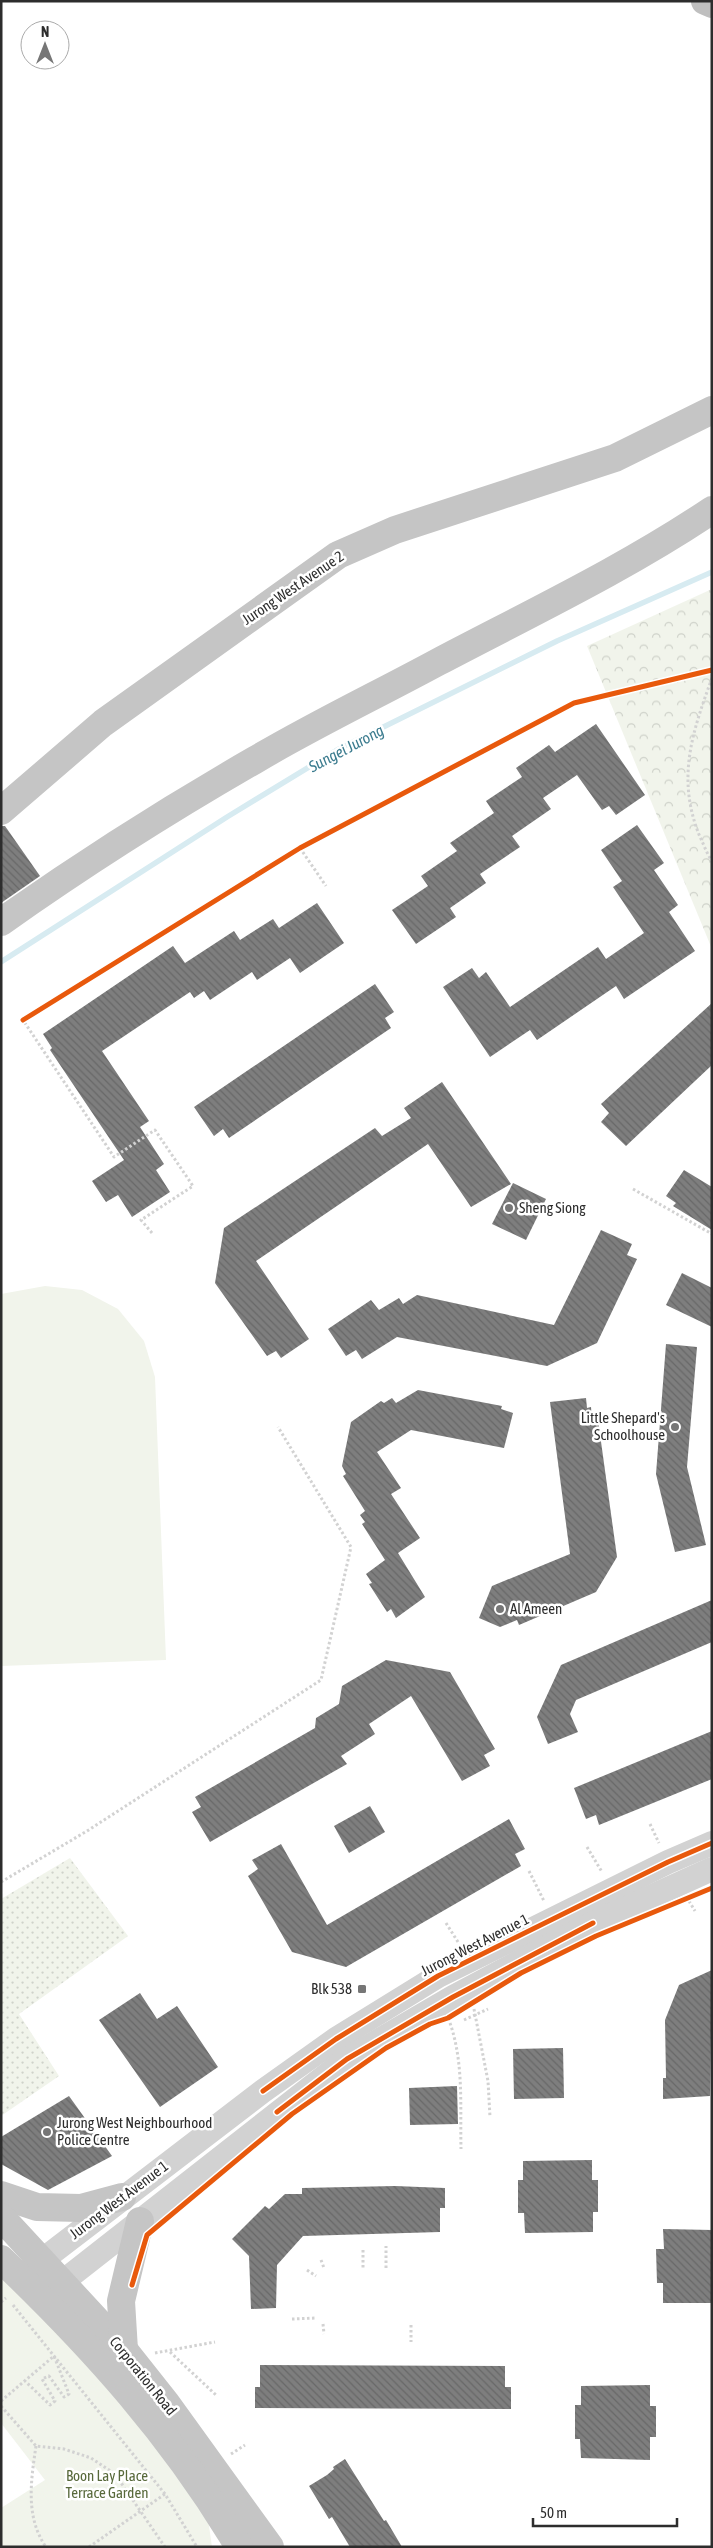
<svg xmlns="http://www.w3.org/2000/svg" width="713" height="2548" font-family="'Asap Condensed',sans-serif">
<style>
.grass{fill:url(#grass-dots)}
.park{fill:url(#park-crowns)}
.garden{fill:#f1f4eb}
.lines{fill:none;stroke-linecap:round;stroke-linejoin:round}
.stream{stroke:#d7ebf1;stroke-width:5.5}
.building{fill:url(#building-back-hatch)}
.path{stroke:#d2d2d2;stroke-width:3;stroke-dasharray:2.5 2.5;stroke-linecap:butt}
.minor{stroke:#d2d2d2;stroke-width:24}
.major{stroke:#c5c5c5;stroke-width:28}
.highway{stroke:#bfbfbf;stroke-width:28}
.cycleway-casing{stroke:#fff;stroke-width:8}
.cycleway{stroke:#e8590c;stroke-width:5}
.poi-dot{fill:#767676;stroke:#fff;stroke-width:2}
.labels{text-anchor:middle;stroke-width:5;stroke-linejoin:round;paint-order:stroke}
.street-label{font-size:15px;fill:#2d2d2d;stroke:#fff}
.poi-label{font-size:15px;fill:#2d2d2d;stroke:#fff;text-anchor:start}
.park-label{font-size:15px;fill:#58693b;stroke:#fff}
.water-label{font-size:16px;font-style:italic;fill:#3c7c8f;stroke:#fff}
</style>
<defs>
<pattern id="grass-dots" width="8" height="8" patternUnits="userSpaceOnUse" patternTransform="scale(1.25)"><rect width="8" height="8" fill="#f1f4eb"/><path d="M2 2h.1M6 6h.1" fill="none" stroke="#cfd2ca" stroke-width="1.8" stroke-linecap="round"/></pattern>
<pattern id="park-crowns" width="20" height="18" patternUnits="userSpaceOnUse" patternTransform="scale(1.25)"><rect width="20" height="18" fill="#f1f4eb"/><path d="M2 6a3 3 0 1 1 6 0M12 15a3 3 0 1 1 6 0" fill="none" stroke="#cfd2ca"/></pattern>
<pattern id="building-back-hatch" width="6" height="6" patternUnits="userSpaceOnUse" patternTransform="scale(1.25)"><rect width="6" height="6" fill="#7e7e7e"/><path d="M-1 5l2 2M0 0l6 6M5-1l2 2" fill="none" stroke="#686868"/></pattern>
</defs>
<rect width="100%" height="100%" fill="#fff"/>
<!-- grass -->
<polygon class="grass" points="70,1858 128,1936 19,2014 59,2076 1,2116 1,1899"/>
<!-- park -->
<polygon class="park" points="712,589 712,949 587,646"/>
<!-- garden -->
<g class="garden">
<polygon points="45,1286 82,1290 118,1309 144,1341 155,1377 166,1660 1,1666 1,1294"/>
<polygon points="1,2275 60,2330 171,2466 208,2519 212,2547 1,2547 1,2508 45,2480 1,2423"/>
</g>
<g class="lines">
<!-- stream -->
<polyline class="stream" points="1,962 227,817 337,750 557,641 712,572"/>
</g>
<!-- building -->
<g class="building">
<polygon points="596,724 645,795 616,815 609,806 602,810 577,775 543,798 551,809 512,836 520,847 480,874 486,883 450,908 456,917 416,944 392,910 428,886 421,876 457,851 450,843 494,813 486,801 522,777 516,768 549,745 555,752"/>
<polygon points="637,825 664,863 654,870 678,905 669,912 695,951 624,999 616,986 537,1040 530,1030 490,1057 443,987 472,968 479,978 486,972 510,1007 598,947 606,959 644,933 613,887 622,881 601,850"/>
<polygon points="1,826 5,826 40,876 1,903"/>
<polygon points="317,903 344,943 300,973 290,958 257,980 252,972 210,1000 204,991 194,998 190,992 102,1051 149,1121 140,1127 164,1164 156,1170 170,1192 132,1217 118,1195 106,1202 92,1181 124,1160 50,1050 52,1048 43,1034 173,946 185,963 234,931 240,940 273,919 279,928"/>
<polygon points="375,984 394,1012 385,1018 391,1028 229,1138 223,1129 214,1136 194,1107"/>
<polygon points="712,1003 712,1065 626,1146 601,1122 609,1113 601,1104"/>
<polygon points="442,1082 511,1184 471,1207 428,1144 256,1261 309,1339 281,1358 276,1351 267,1356 215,1283 224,1228 375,1128 382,1136 411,1118 404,1108"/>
<polygon points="684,1170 712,1187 712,1230 673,1206 676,1203 666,1196"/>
<polygon points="513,1183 546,1199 526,1240 492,1224"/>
<polygon points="601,1230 632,1244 627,1255 637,1259 597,1343 547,1366 397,1337 362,1359 356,1350 346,1356 328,1329 371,1300 379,1310 399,1298 403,1304 417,1295 554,1325"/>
<polygon points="682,1273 712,1288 712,1327 666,1305"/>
<polygon points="666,1344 697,1347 687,1467 706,1545 675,1552 656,1474"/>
<polygon points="418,1390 502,1406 501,1409 513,1413 504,1448 411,1430 377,1452 401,1488 391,1494 420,1538 398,1553 425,1597 396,1618 391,1609 387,1612 369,1584 372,1583 366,1574 385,1560 362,1524 365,1522 360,1515 365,1511 343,1476 346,1474 342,1466 351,1422 381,1401 384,1403 392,1398 396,1403"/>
<polygon points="586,1398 587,1408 591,1407 592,1421 598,1420 617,1557 596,1592 519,1625 517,1620 500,1627 479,1618 492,1586 570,1554 550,1402"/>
<polygon points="712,1600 712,1642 576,1700 570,1714 578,1732 548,1744 537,1717 561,1665"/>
<polygon points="386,1660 450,1672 495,1749 484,1755 490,1766 462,1781 411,1696 369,1724 375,1734 341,1756 347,1764 210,1842 192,1812 201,1807 195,1797 315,1728 316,1718 339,1704 342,1686"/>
<polygon points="712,1731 712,1779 599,1825 596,1815 586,1819 574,1788"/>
<polygon points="370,1806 385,1832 349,1853 334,1826"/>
<polygon points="509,1819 525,1849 515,1854 521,1866 346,1967 292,1952 248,1876 258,1869 252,1860 281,1844 327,1925"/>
<polygon points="712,1970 710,2096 663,2099 663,2078 666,2078 665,2020 679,1985"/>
<polygon points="140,1993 157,2019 177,2006 218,2067 160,2107 99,2020"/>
<polygon points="563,2048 564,2098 514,2099 513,2049"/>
<polygon points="457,2086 458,2124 410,2125 409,2088"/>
<polygon points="69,2096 112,2156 48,2190 1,2164 1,2137"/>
<polygon points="592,2160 592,2180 598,2180 598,2212 593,2212 593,2232 525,2233 524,2213 518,2213 518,2180 523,2180 523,2161"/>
<polygon points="395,2186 445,2188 445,2208 440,2208 440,2232 303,2236 277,2265 276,2308 251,2309 249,2256 232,2239 265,2206 269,2209 285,2194 302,2194 302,2188"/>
<polygon points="663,2229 712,2230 712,2303 663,2303 663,2283 657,2283 656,2249 664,2249"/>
<polygon points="260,2365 505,2366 505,2387 511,2387 511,2409 255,2408 255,2387 260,2387"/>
<polygon points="650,2385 650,2406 656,2406 656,2437 650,2437 650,2460 581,2458 580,2439 575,2439 575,2405 581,2405 581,2386"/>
<polygon points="345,2459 384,2521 386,2520 402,2547 350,2547 332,2517 329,2519 309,2486 327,2475 334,2469 333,2467"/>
</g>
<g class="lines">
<!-- path -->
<g class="path">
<path d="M712,678C692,733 676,779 700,837C704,845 707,854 712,861"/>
<polyline points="300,848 326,886"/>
<polyline points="633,1189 712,1234"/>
<polyline points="152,1233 141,1220 193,1186 155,1130 114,1157 23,1020 300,848 574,703 712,670"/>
<polyline points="650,1824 659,1843"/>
<polyline points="587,1847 602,1872"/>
<polyline points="529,1871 544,1901"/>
<polyline points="1,1882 87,1831 321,1680 351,1547 278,1427"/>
<polyline points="689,1901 695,1911"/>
<polyline points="446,1923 458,1942"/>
<polyline points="474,2009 488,2081 490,2117"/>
<polyline points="464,2020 488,2009"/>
<path d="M450,2023C464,2063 460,2107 461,2149"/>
<polyline points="363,2250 363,2268"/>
<polyline points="321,2260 324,2268"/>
<polyline points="386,2268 386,2246"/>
<polyline points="307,2270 316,2276"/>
<polyline points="1,2302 6,2298"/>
<polyline points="13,2305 165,2494 197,2547"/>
<polyline points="292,2319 316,2318"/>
<polyline points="323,2324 324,2334"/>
<polyline points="411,2325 411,2342"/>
<polyline points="170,2352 216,2395"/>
<polyline points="155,2353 215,2342"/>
<polyline points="1,2401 54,2356 69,2394 64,2397 49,2376 42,2379 55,2401 50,2405 25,2381"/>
<polyline points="1,2406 36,2446 64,2449 91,2458 115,2474 165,2547"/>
<path d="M36,2446C31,2480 25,2517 46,2547"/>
<polyline points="231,2454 245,2445"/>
<polyline points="89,2547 165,2494"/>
</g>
<!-- minor -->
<g class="minor">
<polyline points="28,2271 263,2091 336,2039 438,1976 668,1862 712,1843"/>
<polyline points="47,2294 347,2059 453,1997 593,1923 712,1869"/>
</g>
<!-- major -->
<g class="major">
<polyline points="1,811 103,723 338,555 395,530 615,458 712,410"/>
<path d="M1,922C83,864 168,810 255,760C314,725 377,695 438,662C529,614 626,568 712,510"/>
<polyline points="1,2195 37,2207 81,2208 122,2197"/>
<polyline points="1,2217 124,2350 166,2403 270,2547"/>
<path d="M1,2259C93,2347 174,2437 239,2547"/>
<polyline points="124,2350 121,2301 140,2221"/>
</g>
<!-- highway -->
<polyline class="highway" points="705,1 712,4"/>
<!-- cycleway casing -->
<g class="cycleway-casing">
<g id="cycleway">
<polyline points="23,1020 300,848 574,703 712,670"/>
<polyline points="263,2091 336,2039 438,1976 668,1862 712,1843"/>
<polyline points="277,2112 347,2059 453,1997 593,1923"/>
<polyline points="132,2285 147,2235 292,2114 386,2048 430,2024 448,2018 521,1973 596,1936 712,1888"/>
</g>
</g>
<!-- cycleway -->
<use href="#cycleway" class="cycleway"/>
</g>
<!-- markers -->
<g class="poi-dot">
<circle cx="509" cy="1208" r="5"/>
<circle cx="675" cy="1427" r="5"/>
<circle cx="500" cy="1609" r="5"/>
<rect x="357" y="1984" width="10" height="10" rx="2.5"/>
<circle cx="47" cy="2132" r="5"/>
</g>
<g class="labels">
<!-- street labels -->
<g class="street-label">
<text transform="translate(293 588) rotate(-34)" y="5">Jurong West Avenue 2</text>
<text transform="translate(475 1945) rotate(-27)" y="5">Jurong West Avenue 1</text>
<text transform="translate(119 2200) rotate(-37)" y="5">Jurong West Avenue 1</text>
<text transform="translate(143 2376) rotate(51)" y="5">Corporation Road</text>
</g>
<!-- poi labels -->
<g class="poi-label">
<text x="519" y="1213">Sheng Siong</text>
<text x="665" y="1423" text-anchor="end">Little Shepard's<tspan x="665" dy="17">Schoolhouse</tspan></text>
<text x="510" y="1614">Al Ameen</text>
<text x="352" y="1994" text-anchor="end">Blk 538</text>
<text x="57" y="2128">Jurong West Neighbourhood<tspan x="57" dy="17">Police Centre</tspan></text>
</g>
<!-- park labels -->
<g class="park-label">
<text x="107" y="2481">Boon Lay Place<tspan x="107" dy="17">Terrace Garden</tspan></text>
</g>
<!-- water labels -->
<g class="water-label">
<text transform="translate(346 748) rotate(-28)" y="6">Sungei Jurong</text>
</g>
</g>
<!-- border -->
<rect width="713" height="2548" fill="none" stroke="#2d2d2d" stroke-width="5"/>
<!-- north arrow -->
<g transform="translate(45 45)"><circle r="24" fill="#ffffff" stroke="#ababab"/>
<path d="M0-4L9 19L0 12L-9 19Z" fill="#767676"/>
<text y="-8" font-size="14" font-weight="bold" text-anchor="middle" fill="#2d2d2d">N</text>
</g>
<!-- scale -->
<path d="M533 2518v8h144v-8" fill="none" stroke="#2d2d2d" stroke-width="2.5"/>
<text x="540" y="2518" font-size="15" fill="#2d2d2d" stroke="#ffffff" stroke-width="4" paint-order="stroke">50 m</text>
</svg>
